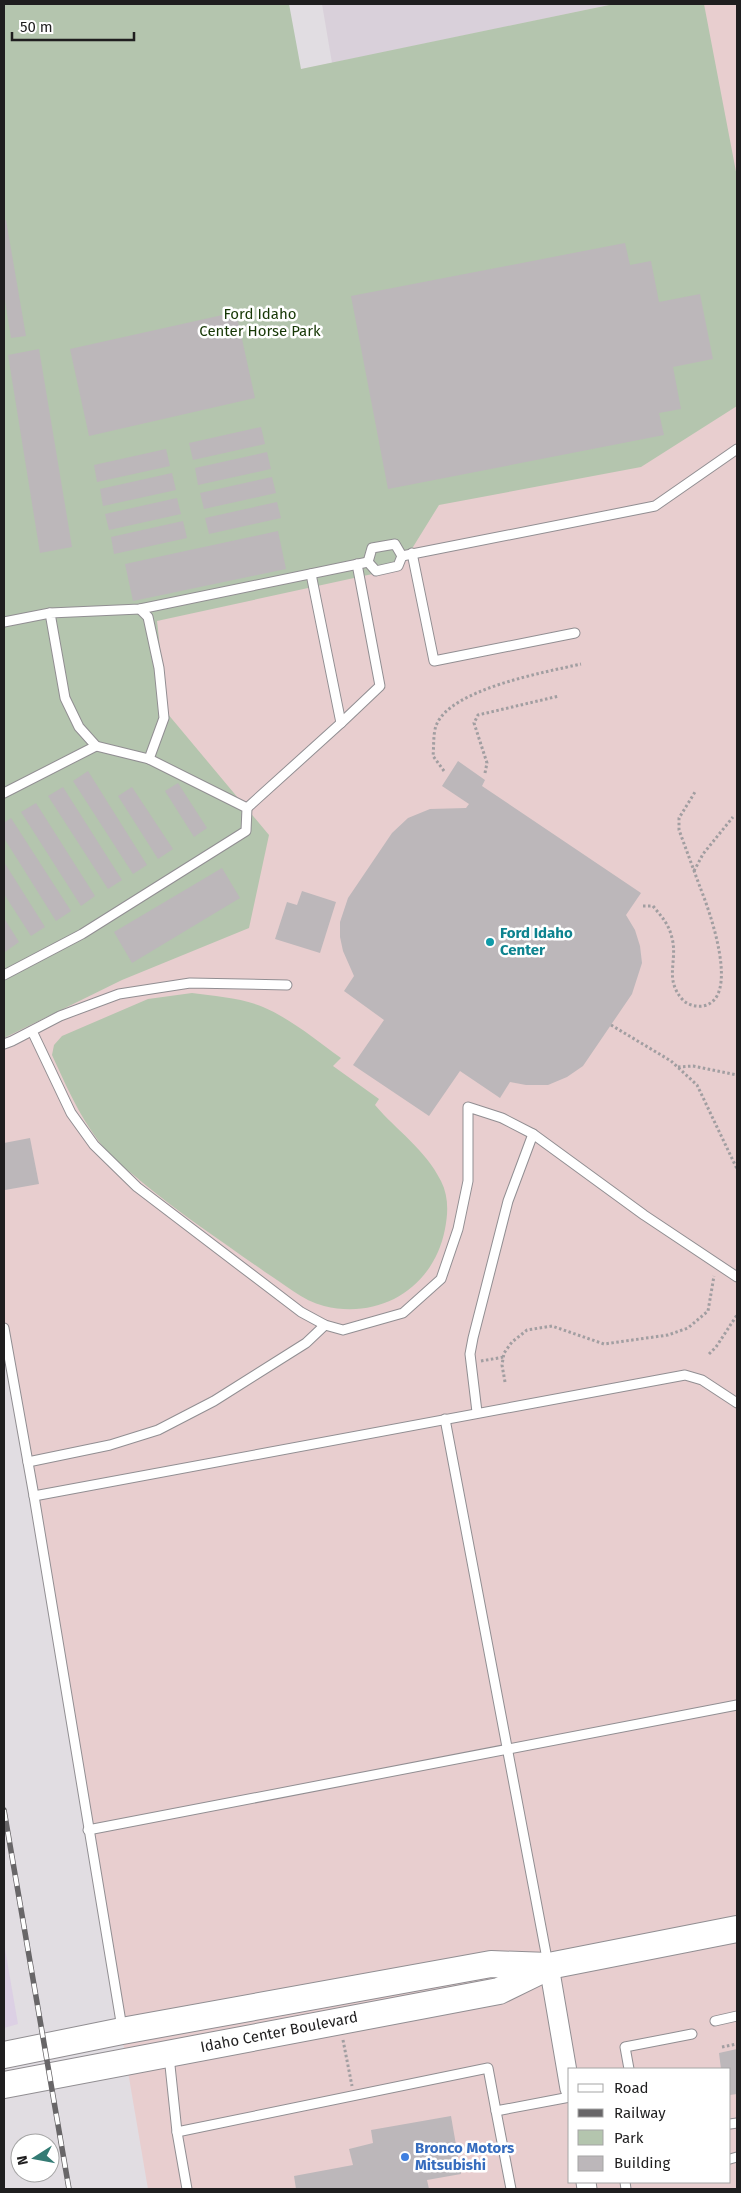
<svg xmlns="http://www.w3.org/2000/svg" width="741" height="2193" font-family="'Fira Sans',sans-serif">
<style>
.commercial{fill:#e8cecf;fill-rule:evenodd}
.built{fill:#d9d0da}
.education{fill:#dcd0e4}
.green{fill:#b4c5ae}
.building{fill:#bcb7ba}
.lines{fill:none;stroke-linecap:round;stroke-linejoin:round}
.lane-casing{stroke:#918e92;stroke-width:11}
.street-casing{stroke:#918e92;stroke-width:21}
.secondary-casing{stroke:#918e92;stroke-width:28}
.path{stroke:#a19ea1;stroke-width:3;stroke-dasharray:2.5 2.5;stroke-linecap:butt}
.lane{stroke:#fff;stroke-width:9}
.street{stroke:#fff;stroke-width:19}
.secondary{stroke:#fff;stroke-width:26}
.rail-casing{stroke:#686668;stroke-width:5.5}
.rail{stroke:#fff;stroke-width:4;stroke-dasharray:11;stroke-linecap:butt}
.culture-dot{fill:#0f9aa8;stroke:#fff;stroke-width:2}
.shop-dot{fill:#3f7fe0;stroke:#fff;stroke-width:2}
.labels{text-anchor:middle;stroke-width:5;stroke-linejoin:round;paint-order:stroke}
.park-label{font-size:15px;fill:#173806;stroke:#fff}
.culture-label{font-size:15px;font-weight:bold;fill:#0d838f;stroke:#fff;text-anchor:start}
.street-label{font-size:15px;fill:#1f1e1f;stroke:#fff}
.shop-label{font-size:15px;font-weight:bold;fill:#366cbe;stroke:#fff;text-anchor:start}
</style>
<rect width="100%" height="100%" fill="#e1dde2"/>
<!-- commercial -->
<path class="commercial" d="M614,4H737V2189H148L4,1345V129L332,63ZM570,2069H730V2182H570Z"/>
<!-- built -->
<polygon class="built" points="322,4 614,4 332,63"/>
<!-- education -->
<polygon class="education" points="4,1943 18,2024 4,2028"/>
<!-- green -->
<g class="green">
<polygon points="4,4 289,4 301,69 614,4 704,4 737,177 737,406 641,467 439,505 400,568 157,621 167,713 269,835 249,928 122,980 4,1038"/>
<path d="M192,993C215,996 242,998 263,1007C291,1019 316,1040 341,1058L333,1066L379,1099L375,1105C397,1131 425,1149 441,1181C449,1197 448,1213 445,1229C434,1287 381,1320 324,1306C303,1301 283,1283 265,1272C224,1243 182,1215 143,1183C134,1175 123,1167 114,1159C85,1129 69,1092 52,1055L54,1045L62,1036L148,999Z"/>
</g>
<!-- building -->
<g class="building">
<polygon points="6,220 26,336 11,338 4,295 4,221"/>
<polygon points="625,243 630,265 651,261 659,302 700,294 713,359 673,367 681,409 659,413 664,435 388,489 351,296"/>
<polygon points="236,312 255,398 89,436 70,349"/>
<polygon points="39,349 72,547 40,553 8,355"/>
<polygon points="261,427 265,444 193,460 189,443"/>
<polygon points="166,449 170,466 97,482 94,465"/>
<polygon points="267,452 271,469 198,485 195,468"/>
<polygon points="172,473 176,490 103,506 100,489"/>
<polygon points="272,477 276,493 204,509 200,493"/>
<polygon points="177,498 181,514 109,530 105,514"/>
<polygon points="277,502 281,518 209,534 205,518"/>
<polygon points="183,521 187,538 114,554 111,537"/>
<polygon points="278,531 286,569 133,601 125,564"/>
<polygon points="458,761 485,780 482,786 641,893 626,915 635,930 640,946 642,963 632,994 583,1066 567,1077 548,1085 526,1085 510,1082 500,1098 460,1071 429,1116 353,1065 384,1020 344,991 354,976 343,951 340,937 340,922 348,898 392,833 408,818 430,809 466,808 469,804 442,786"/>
<polygon points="88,771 147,865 133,874 73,781"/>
<polygon points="178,783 207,828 194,837 165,791"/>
<polygon points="63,787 122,880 108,889 48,796"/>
<polygon points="132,787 173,849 158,859 118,796"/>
<polygon points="36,803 95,896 81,906 21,812"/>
<polygon points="11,818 71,911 56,921 4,838 4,823"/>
<polygon points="4,862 45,927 31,936 4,894"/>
<polygon points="222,868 240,898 132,963 114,932"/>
<polygon points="302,891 336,902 320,953 275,939 287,902 297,905"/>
<polygon points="4,918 19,942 5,952 4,950"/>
<polygon points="30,1138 39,1184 5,1190 4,1143"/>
<polygon points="737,2049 737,2094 730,2095 730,2069 721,2069 719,2053"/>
<polygon points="451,2116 461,2174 427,2180 429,2189 296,2189 294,2176 353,2165 349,2149 373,2143 371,2130"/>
</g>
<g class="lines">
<!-- lane casing -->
<g class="lane-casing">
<g id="lane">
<polyline points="412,553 434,661 575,633"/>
<polyline points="402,556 655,506 737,449"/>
<polyline points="368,562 372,548 395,544 402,556"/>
<polyline points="368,562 376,571 398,566 402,556"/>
<polyline points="140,609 148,617 159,668 164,718 149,759"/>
<polyline points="4,622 50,613"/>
<polyline points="341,723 380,686 357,564"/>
<polyline points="4,793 96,746"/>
<polyline points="247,808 341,723 311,574"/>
<polyline points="4,975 82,934 246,831 247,808 149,759 96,746 79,727 65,698 50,613 140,609 368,562"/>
<polyline points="32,1031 71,1113 94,1145 137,1187 301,1312 325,1325 343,1330 403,1313 441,1279 458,1229 468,1181 468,1107 502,1118 533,1134 644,1215 737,1277"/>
<polyline points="4,1044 12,1041 60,1016 119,994 190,983 287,985"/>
<polyline points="4,1328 34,1496 122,2028"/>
<polyline points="477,1412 470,1354 473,1338 508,1201 533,1134"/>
<polyline points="445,1419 548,1964"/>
<polyline points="28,1462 110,1445 158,1430 214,1401 306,1343 325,1325"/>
<polyline points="34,1496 685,1375 702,1380 737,1403"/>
<polyline points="88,1830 737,1705"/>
<polyline points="715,2021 737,2016"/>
<polyline points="169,2056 177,2132 187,2189"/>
<polyline points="629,2069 625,2047 692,2034"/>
<polyline points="496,2111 511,2189"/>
<polyline points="730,2124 737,2123"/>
<polyline points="177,2132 488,2068 496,2111 570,2097"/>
<polyline points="730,2159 737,2157"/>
<polyline points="625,2182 626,2189"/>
</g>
</g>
<!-- street casing -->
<g class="street-casing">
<g id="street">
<polyline points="549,1966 570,2089"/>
<polyline points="586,2182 587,2189"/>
</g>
</g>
<!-- secondary casing -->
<g class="secondary-casing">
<g id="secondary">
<polyline points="4,2055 122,2031 491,1964 549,1966 737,1929"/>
<polyline points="4,2085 499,1991 546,1968"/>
</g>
</g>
<!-- path -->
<g class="path">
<path d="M444,771L433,756C434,747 433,734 436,726C449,689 546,672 581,664"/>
<polyline points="485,773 487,763 474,723 478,715 559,696"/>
<polyline points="694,871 703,854 733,817"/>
<path d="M643,906H653C661,916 669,924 672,938C678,961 664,978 682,999C687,1005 696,1007 703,1006C741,999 710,912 700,887C693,868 686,849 679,830V818L695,792"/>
<polyline points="611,1025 671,1061 697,1085 737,1169"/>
<polyline points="678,1067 693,1066 737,1075"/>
<polyline points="709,1354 716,1347 737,1315"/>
<polyline points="481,1361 504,1357"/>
<polyline points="505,1382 502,1365 504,1353 512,1342 527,1330 552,1326 604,1344 668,1335 688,1328 708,1311 714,1276"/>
<polyline points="343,2040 352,2086"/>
<polyline points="722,2047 737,2044"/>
</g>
<!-- lane -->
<use href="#lane" class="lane"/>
<!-- street -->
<use href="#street" class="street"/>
<!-- secondary -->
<use href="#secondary" class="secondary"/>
<!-- rail casing -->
<g class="rail-casing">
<polyline id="rail" points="4,1810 69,2189"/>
</g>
<!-- rail -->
<use href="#rail" class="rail"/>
</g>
<!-- markers -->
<circle class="culture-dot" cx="490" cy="942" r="5"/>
<circle class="shop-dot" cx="405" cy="2157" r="5"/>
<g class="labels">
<!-- park labels -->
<g class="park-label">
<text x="260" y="319">Ford Idaho<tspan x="260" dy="17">Center Horse Park</tspan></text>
</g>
<!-- culture labels -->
<g class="culture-label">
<text x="500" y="938">Ford Idaho<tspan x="500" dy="17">Center</tspan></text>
</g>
<!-- street labels -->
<g class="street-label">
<text transform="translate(279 2032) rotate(-11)" y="5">Idaho Center Boulevard</text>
</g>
<!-- shop labels -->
<g class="shop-label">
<text x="415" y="2153">Bronco Motors<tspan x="415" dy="17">Mitsubishi</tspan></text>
</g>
</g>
<!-- border -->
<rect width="741" height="2193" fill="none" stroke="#1f1e1f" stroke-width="10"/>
<!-- legend -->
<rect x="568" y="2068" width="162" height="115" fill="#ffffff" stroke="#a5a5a5"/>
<rect x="578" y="2084" width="25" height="8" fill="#ffffff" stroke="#a5a5a5"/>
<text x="614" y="2093" font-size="15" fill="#1f1e1f">Road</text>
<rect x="578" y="2109" width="25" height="8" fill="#686668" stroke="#a5a5a5"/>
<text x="614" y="2118" font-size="15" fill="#1f1e1f">Railway</text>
<rect x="578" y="2130" width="25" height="15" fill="#b4c5ae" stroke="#a5a5a5"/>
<text x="614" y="2143" font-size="15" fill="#1f1e1f">Park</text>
<rect x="578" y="2156" width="25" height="15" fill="#bcb7ba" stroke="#a5a5a5"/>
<text x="614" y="2168" font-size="15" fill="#1f1e1f">Building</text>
<!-- north arrow -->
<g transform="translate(35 2158) rotate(259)"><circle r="24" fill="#ffffff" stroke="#a5a5a5"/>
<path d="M0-4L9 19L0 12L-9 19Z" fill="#347b74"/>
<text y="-8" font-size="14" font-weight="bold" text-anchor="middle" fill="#1f1e1f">N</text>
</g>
<!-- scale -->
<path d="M12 32v8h122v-8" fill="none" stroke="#1f1e1f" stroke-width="2.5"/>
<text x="20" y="32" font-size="15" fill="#1f1e1f" stroke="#ffffff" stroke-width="4" paint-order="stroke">50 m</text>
</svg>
